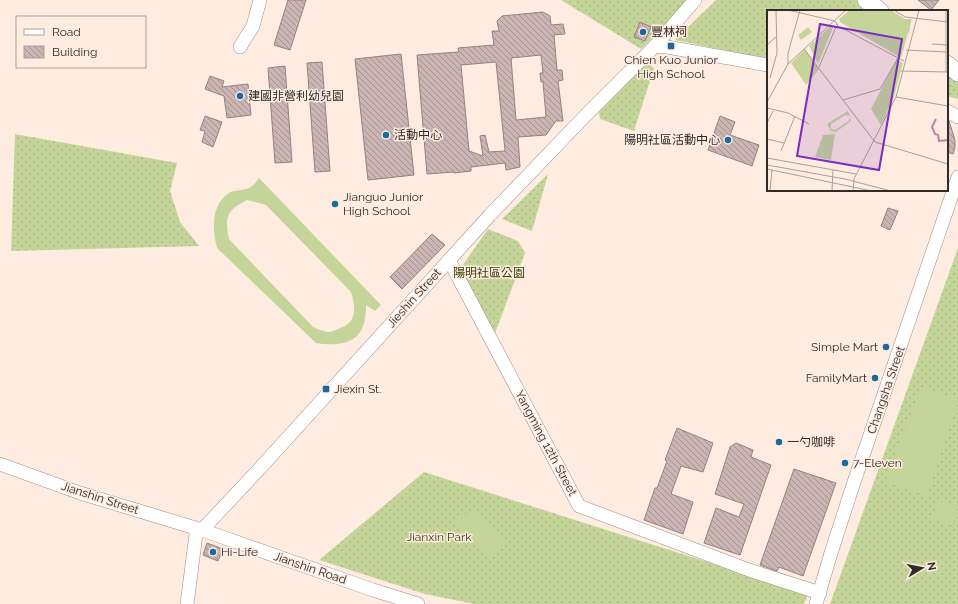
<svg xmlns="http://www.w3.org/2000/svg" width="958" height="604" font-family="Raleway,'Noto Sans TC',sans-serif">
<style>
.grass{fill:url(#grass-dots)}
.pitch{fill:#c5d59a;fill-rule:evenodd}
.building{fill:url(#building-back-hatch);stroke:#958181;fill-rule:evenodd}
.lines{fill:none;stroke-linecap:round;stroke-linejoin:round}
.minor-casing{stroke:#a08f85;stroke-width:14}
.major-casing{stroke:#a08f85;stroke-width:18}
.minor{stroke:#fff;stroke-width:13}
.major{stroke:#fff;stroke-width:17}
.poi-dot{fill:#1a6b9d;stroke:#feece1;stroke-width:1.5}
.labels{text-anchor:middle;stroke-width:3;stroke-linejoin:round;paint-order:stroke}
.poi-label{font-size:12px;fill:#322b27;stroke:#feece1;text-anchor:start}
.park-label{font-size:12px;fill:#36400b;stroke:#feece1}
.street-label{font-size:12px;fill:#322b27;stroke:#feece1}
.inset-river{fill:none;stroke:#c482a9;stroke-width:2}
.inset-road{fill:none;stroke:#ac9f97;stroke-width:1}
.view{fill:#7b2cbf;fill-opacity:0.15;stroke:#7b2cbf;stroke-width:2}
.inset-edge{fill:none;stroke:#322b27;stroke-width:2}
</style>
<defs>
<pattern id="grass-dots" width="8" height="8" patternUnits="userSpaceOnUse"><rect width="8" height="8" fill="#c5d59a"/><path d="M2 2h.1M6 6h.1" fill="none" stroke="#aab785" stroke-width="1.8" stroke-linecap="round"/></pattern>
<pattern id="building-back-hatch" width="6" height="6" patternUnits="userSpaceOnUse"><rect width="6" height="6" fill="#cab4b4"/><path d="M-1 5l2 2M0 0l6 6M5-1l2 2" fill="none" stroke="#a59392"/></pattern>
</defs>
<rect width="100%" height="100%" fill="#feece1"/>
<!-- grass -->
<g class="grass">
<polygon points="561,0 691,0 641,49"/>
<polygon points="716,0 860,0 874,11 768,11 768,59 675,40"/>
<polygon points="646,63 654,68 634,131 600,119 599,112"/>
<polygon points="947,67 958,75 958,99 947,96"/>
<polygon points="15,134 177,163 170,191 180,222 199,246 11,251"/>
<polygon points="548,174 532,231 502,219"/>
<polygon points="488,229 518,241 525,253 494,336 458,272"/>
<polygon points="958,248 958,604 830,604"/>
<polygon points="424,472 808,594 804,604 474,604 425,594 319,560"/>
</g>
<!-- pitch -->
<g class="pitch">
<path d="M259,178L381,305L375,311L366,305C366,314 365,327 358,335C348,346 329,345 316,343L217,248C212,229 211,205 229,193C236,189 245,191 251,187C254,185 257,181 259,178ZM247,200L266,205L351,292C356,307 357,323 340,328C336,330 332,332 328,332C323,331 317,329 313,327L229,239C224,217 227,210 247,200Z"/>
<polygon points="922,387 958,400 927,496 885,482 905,428"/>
<polygon points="939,501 958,506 953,526 932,519"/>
<polygon points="474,508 504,544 487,558 456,522"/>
</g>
<!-- building -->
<g class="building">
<polygon points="288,0 306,0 290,50 274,45"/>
<polygon points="918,0 939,0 931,10"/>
<path d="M543,12L550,16L551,25L563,24L565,34L554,35L557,70H562L563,80L558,81L563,121H556L546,135L518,137L520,167L506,170L505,163L471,167V171L454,173V172L427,174L417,55L459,52L458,48L494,45L492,31H499L497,21L502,16ZM541,55L543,73H540L541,82H543L546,117L516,120L511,58ZM496,62L505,151L489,152L485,135L480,136L483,156L469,151L461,65Z"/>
<polygon points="640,22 651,27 645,41 634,37"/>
<polygon points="401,54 414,175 368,180 355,59"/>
<polygon points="322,62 330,171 315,172 307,63"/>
<polygon points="285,66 292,162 275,163 268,68"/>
<polygon points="210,76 224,81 222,87 248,84 251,115 227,118 224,96 205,89"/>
<polygon points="205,116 222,122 213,147 202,142 205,131 200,130"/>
<polygon points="720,116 735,122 730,135 759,145 752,166 708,150"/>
<polygon points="947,120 949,121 955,140 955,148 953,154 947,152"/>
<polygon points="888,208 898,211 890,230 881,226"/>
<polygon points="432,234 445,245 402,289 390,277"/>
<polygon points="677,428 713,443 703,472 681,466 671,494 693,502 683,534 644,520 655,488 657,488 667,461 665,460"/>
<polygon points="736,443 753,450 751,457 771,465 740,555 704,543 716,508 739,517 744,504 715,494 730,447"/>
<polygon points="794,469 836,483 803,576 779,567 777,571 760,565"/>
<polygon points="207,543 223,549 218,561 203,555"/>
</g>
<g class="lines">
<!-- minor casing -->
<g class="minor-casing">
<g id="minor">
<polyline points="655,46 667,47 768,65"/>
<polyline points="240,47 253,26 260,0"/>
<polyline points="947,111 958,117"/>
<polyline points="449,260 579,506 749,570 820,593"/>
<polyline points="0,464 80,493 202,530 373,590 418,604"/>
<polyline points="187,604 196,534 202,530 262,466 490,215 584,117 655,46 695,0"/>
<polyline points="816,604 831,553 854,482 958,177"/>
</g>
</g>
<!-- major casing -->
<g class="major-casing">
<g id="major">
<polyline points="866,0 880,11"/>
<polyline points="947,64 958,73"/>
</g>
</g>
<!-- minor -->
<use href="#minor" class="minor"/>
<!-- major -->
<use href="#major" class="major"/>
</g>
<!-- markers -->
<g class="poi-dot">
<circle cx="643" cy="32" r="4"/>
<rect x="667" y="42" width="8" height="8" rx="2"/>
<circle cx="240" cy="96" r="4"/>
<circle cx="386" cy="135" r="4"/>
<circle cx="728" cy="140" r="4"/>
<circle cx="335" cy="204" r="4"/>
<circle cx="886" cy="347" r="4"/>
<circle cx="875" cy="378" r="4"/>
<rect x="322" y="385" width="8" height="8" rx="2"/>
<circle cx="779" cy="442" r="4"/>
<circle cx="845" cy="463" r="4"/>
<circle cx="213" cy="552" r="4"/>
</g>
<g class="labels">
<!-- poi labels -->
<g class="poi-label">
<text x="651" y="36">豐林祠</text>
<text x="671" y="64" text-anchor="middle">Chien Kuo Junior<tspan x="671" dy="14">High School</tspan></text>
<text x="248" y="100">建國非營利幼兒園</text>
<text x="394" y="139">活動中心</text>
<text x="720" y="144" text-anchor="end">陽明社區活動中心</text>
<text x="343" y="201">Jianguo Junior<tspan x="343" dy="14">High School</tspan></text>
<text x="878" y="351" text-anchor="end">Simple Mart</text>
<text x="867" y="382" text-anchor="end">FamilyMart</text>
<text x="334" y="393">Jiexin St.</text>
<text x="787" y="446">一勺咖啡</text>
<text x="853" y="467">7-Eleven</text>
<text x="221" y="556">Hi-Life</text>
</g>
<!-- park labels -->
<g class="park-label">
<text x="489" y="277">陽明社區公園</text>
<text x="439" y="541">Jianxin Park</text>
</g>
<!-- street labels -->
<g class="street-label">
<text transform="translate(414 298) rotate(-48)" y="4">Jieshin Street</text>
<text transform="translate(886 390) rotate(-71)" y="4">Changsha Street</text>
<text transform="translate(546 443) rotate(62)" y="4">Yangming 12th Street</text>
<text transform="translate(100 498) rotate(18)" y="4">Jianshin Street</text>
<text transform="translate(310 568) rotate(19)" y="4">Jianshin Road</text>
</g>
</g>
<!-- overview -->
<g transform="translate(767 10)">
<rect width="181" height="181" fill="#feece1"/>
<path d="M83,0H124L138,9H145L134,48L73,12L72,9ZM65,15H67L51,54L42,36ZM41,17L45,22L34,30L31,25ZM38,39L52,59L39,75L24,53ZM130,49L136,53L127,87L114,115L104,99ZM68,124L64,150L48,147L56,125Z" fill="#c5d59a"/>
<path d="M133 19a5 5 0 1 1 10 0a5 5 0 1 1-10 0ZM108,24L120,31L117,36L105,29ZM81,101L84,111L69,122L64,121L60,114ZM78,105L83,106L82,111L68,120L64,119V114Z" fill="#c5d59a" fill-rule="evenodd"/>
<path class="inset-river" d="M169,109L165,117L168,124L171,125L172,131L181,130"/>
<path class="inset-road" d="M21,0L68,11L72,17L69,14M127,0L138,7L181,12M73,17L137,51M165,34L181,35M0,35L9,27M37,39L108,132L181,154M139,40L179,42M21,54V43L33,0M52,57L69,17M134,61L181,62M179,62V0M3,68L10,43L9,0M129,87L181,96M76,90L113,79L131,48M0,92L21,54L79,0M0,98L21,103L42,114M0,113L6,101M0,129L17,133M14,141L28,106M0,148L89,164M0,155L78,169L124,181M0,159L105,181M3,181L5,160M65,181L66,160M86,181L87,169L129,87L152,0"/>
<path class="view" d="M53,14L135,29L112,160L30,146Z"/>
<rect width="181" height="181" class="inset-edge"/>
</g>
<!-- legend -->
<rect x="16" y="16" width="130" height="52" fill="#feece1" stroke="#ac9f97"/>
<rect x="24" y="29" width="20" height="6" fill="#ffffff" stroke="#ac9f97"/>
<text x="52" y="36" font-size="12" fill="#322b27">Road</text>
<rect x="24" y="46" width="20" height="12" fill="url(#building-back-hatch)" stroke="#ac9f97"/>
<text x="52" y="56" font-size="12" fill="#322b27">Building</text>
<!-- north arrow -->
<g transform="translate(922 568) rotate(80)" stroke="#feece1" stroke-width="3" paint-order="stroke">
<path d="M0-3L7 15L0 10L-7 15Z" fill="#322b27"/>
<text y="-6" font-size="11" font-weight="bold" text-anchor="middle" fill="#322b27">N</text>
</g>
</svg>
